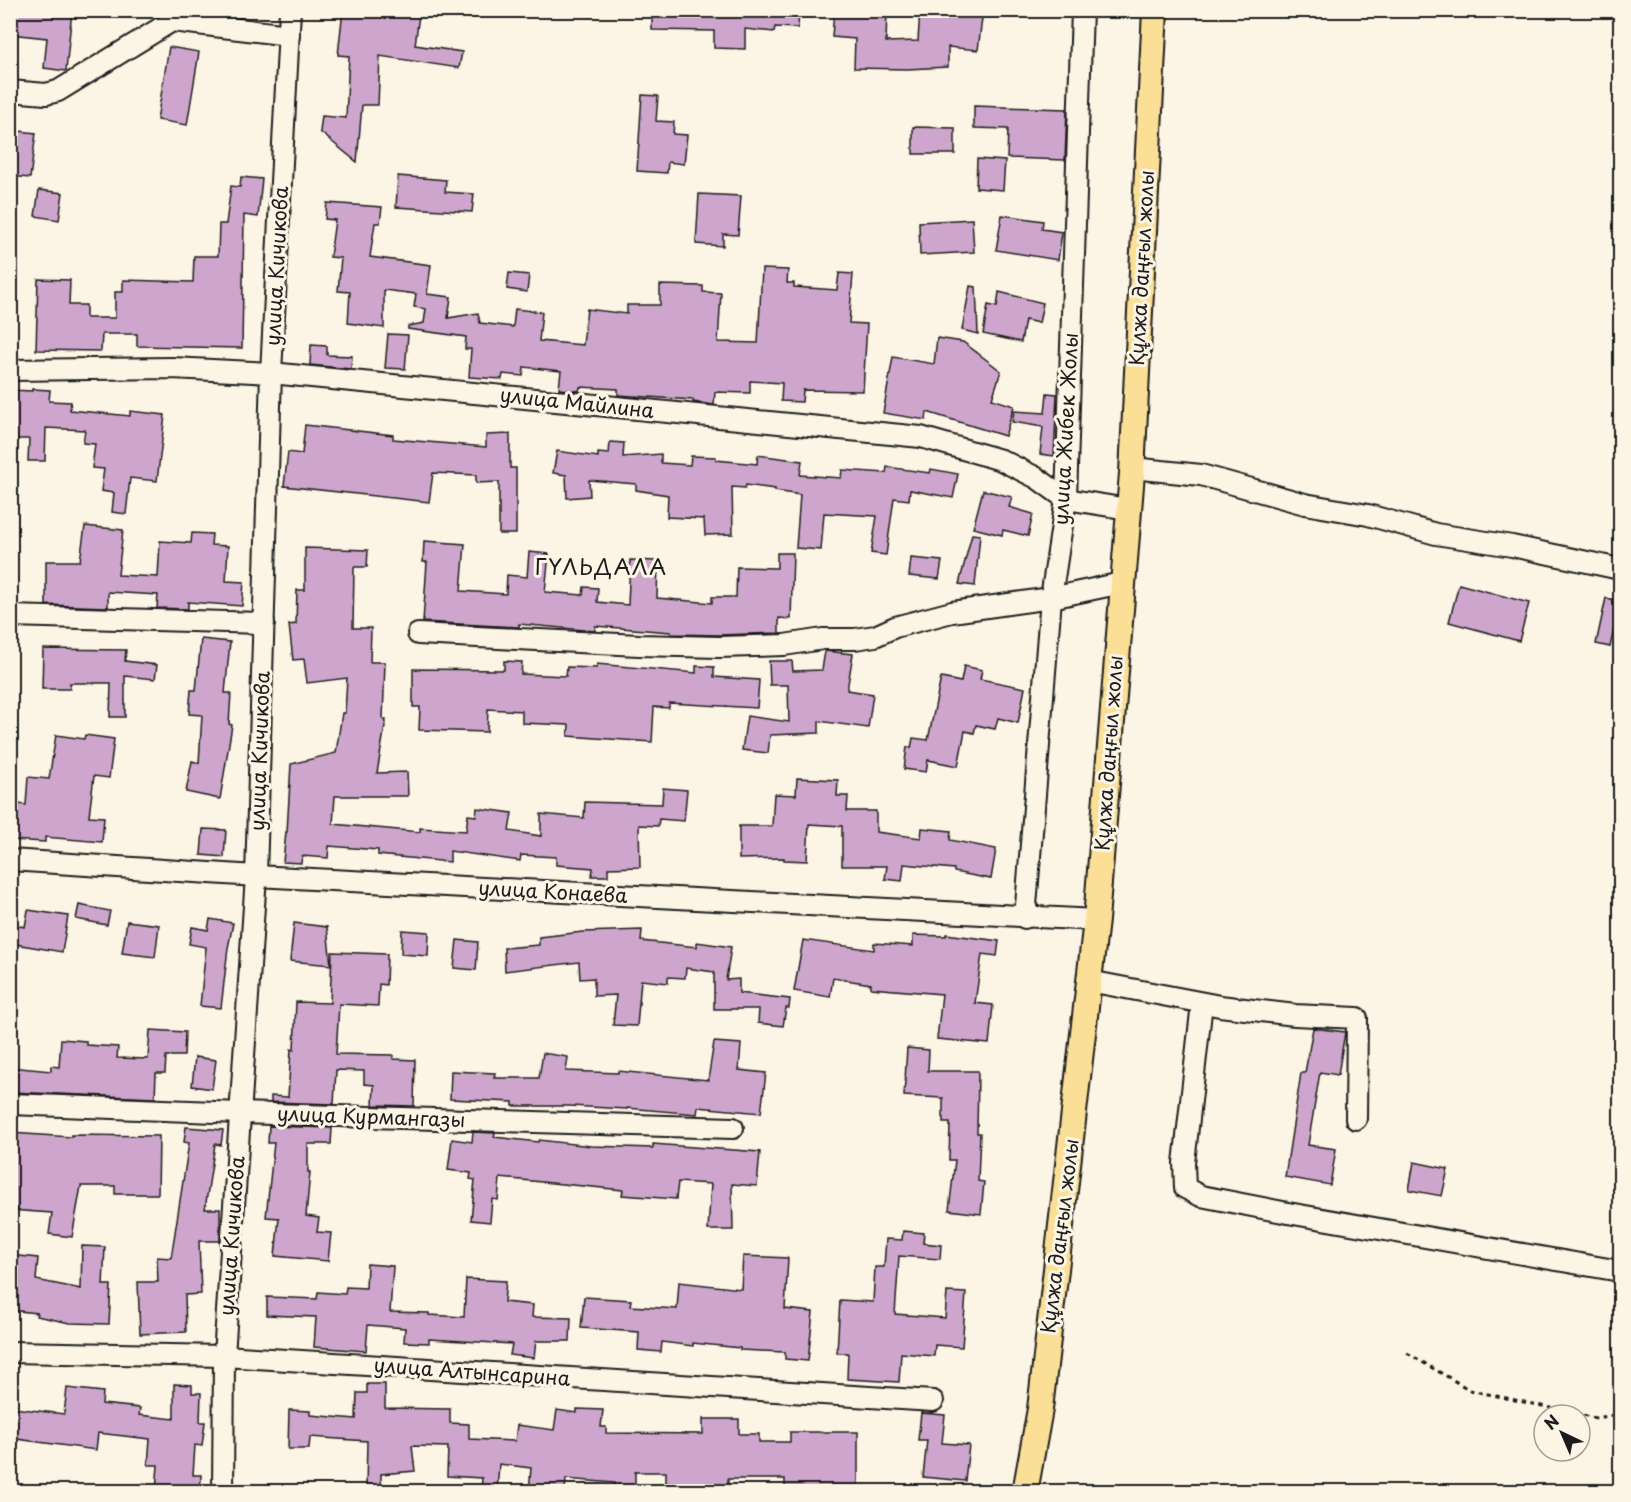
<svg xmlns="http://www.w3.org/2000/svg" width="1631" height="1502" font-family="'Playpen Sans',sans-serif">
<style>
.building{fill:#cea6cd;stroke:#1c1c1c;stroke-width:1.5}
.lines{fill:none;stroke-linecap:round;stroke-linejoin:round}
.minor-casing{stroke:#1c1c1c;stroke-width:24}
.major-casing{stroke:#1c1c1c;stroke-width:28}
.path{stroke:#1c1c1c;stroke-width:3;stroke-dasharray:4.5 4.5;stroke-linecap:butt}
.minor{stroke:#fcf5e5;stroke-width:20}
.major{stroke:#fbdf96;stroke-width:24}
.labels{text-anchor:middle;stroke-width:6;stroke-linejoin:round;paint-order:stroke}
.street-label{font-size:20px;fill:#1c1c1c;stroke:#fcf5e5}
.quarter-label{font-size:22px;letter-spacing:1.5px;fill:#1c1c1c;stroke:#fcf5e5}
</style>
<rect width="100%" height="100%" fill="#fcf5e5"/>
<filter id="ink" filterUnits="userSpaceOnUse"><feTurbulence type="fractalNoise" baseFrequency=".0167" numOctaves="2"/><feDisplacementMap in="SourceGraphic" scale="12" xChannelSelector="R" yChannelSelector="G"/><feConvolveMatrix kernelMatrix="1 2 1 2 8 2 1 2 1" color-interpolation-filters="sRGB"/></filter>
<g filter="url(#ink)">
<!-- building -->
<g class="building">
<polygon points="10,10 72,10 66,71 44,68 47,38 10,34"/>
<polygon points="343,10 370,10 419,15 415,45 462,52 459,68 380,56 378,105 362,105 357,162 320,132 322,116 346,118 349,56 338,55"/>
<polygon points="652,10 799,10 798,28 775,27 774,32 745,29 745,49 714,48 714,31 652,30"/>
<polygon points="834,10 887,10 886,42 918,41 920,10 983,10 978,50 948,47 948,67 907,69 854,68 855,39 832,37"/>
<polygon points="169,47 199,52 187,125 157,120"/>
<polygon points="642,95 658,96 656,121 674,122 673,134 687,135 684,164 668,162 667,173 637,171"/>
<polygon points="974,106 1067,109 1065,160 1007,158 1008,129 974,128"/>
<polygon points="913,127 955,128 955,154 913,154"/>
<polygon points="10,130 36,133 30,178 10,176"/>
<polygon points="977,159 1005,161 1003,190 976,188"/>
<polygon points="398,176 446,180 445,192 474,194 472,212 396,207"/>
<polygon points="241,177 262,179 258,217 244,215 242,348 137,346 137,334 102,334 101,351 36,350 38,279 70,280 69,305 86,305 86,318 115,318 115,292 123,292 123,280 193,282 194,256 218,256 219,224 226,224 231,186 240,187"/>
<polygon points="39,190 63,193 59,220 35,216"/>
<polygon points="699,194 741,196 738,235 723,234 723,246 696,244"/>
<polygon points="327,203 382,207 380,223 375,223 370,257 431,265 427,294 451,297 448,318 478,313 480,323 513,327 515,309 542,312 539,341 583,345 587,309 627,314 627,305 660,305 660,285 703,286 703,292 721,293 718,342 758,343 762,269 788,270 787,283 794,283 794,287 837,290 839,273 853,274 849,323 867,324 863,391 803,390 802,402 781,401 782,383 750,381 750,393 715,392 714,405 693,402 693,400 618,395 618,389 580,387 579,391 559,389 561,371 524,367 523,376 503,374 502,379 469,377 471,349 465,349 466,337 408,329 408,326 424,323 426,309 414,307 416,294 384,290 384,328 348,323 350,292 338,291 341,258 330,257 335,220 325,219"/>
<polygon points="1002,215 1043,221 1042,229 1062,232 1058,260 996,250"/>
<polygon points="972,219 974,252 920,255 919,222"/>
<polygon points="509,273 529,275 527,292 507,289"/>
<polygon points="970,286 976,287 978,334 962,330"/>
<polygon points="999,292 1043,303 1039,323 1025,320 1021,342 983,334 988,305 997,307"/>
<polygon points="388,334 408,335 405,369 385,368"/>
<polygon points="937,338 963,342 1001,371 992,399 1014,406 1005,436 927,412 926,420 883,413 893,357 934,364"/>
<polygon points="311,345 327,346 327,355 352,356 351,369 310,365"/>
<polygon points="32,389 50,390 49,401 71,402 70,410 130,416 130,411 165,415 157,481 130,478 126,514 112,512 114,493 101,491 104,469 92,468 95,444 83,443 85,430 46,428 45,461 28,461 29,439 10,439 10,390 32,391"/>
<polygon points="1047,393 1057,394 1054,456 1040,454 1043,427 1012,422 1014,411 1045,413"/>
<polygon points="305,425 393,435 393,439 486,447 486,435 510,434 510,468 516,468 516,534 499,534 499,482 476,483 476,475 433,473 429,502 284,486 288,452 302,454"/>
<polygon points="610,442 624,443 623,457 661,454 661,463 690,465 691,456 716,457 716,460 757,464 758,455 802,461 800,475 841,478 842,470 886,473 887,467 930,473 931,469 958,474 953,498 910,490 909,500 894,498 886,555 871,553 877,516 824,513 821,550 796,548 800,495 775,491 775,489 746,485 745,488 732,487 733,534 705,535 704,519 667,517 668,495 636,490 636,484 589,480 590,496 567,498 566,475 553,473 557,451 598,457 598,453 609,454"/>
<polygon points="983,490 1012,497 1009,507 1033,514 1028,536 1003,530 1002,535 973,528"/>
<polygon points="85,526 123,530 118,575 158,577 160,541 191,543 192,533 212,534 211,545 228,546 226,581 244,582 242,606 188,602 188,609 157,608 158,595 108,592 108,607 46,605 46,561 80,561"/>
<polygon points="972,534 980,535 975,586 959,584"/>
<polygon points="424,541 465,544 461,591 506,594 507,575 527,577 529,552 549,554 545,592 583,595 584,587 598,588 597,602 628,605 630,560 658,561 657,598 712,603 712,597 736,597 737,567 777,568 777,553 793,553 791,619 779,618 779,633 719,635 671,634 671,632 595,626 595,631 519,624 519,627 423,622 427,562 423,562"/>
<polygon points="305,548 368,550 367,567 354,567 353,628 371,628 370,662 385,662 383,719 386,720 377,773 407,772 408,796 335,796 333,824 420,832 420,828 466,831 468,815 476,816 477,808 512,813 509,831 541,836 541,814 584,818 585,802 662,804 663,788 687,790 684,821 659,819 658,826 639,825 640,867 608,868 608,876 592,876 593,868 556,865 556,857 521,855 520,861 450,851 450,862 378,855 378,850 329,846 328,858 302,856 301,863 283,862 286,832 287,832 291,764 336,753 342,713 345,713 347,678 307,683 304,659 293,660 289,625 296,624 297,590 305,590"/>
<polygon points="911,558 942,561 939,579 909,576"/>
<polygon points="1459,584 1529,603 1519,641 1449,622"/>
<polygon points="1606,598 1620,601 1610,647 1596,644"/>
<polygon points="201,639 230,642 225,693 231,693 229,724 232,725 220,799 186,792 192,761 199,763 202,715 189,714 191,690 196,690"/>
<polygon points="43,649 126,650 125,661 157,665 155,679 125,676 125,717 110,717 111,683 70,683 70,689 42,689"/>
<polygon points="825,651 853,654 847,690 873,694 868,728 819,721 819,733 770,735 768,753 742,750 747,716 789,722 788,685 770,685 769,661 792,661 793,671 822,670"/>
<polygon points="504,661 522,662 521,674 566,676 567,667 597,668 597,664 696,673 696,666 714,667 714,677 759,680 757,708 669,703 669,708 654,707 652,742 568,736 569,725 522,723 522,711 488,709 487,732 419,730 420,707 413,707 413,669 504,670"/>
<polygon points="964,666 982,670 980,679 1025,688 1018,723 998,718 995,729 976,725 974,733 965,731 958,766 928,760 926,772 904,769 907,747 911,748 913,738 928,740 941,678 961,682"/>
<polygon points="56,735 84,739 85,735 114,739 109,778 94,776 89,816 104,817 102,842 45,837 45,842 10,840 10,803 26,805 28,777 49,779"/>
<polygon points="797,778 838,780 837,796 848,796 847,811 876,811 876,832 921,838 922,828 951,831 950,840 996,849 991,879 954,872 954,869 904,864 902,881 885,879 887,866 842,866 842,826 809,824 807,861 784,860 784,858 739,859 739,826 772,826 774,794 796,795"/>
<polygon points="203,829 226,830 224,857 201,855"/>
<polygon points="79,905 110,911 107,925 76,919"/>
<polygon points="28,910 68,916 62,952 10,943 10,924 25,927"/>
<polygon points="210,919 233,923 228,948 221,1008 200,1006 206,947 189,944 192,927 208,930"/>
<polygon points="127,921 159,925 155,957 122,953"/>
<polygon points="294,923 327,927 331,965 290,961"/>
<polygon points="402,930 429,932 428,956 401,954"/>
<polygon points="642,930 641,941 697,947 697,942 731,947 726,980 739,979 739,993 790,999 789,1008 786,1008 783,1026 758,1023 759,1009 714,1009 714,972 686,968 685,978 668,977 668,983 641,980 637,1026 613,1025 616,995 594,996 594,978 580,979 579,962 505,971 504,948 539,945 539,937 583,932"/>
<polygon points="946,934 999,941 997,956 982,954 975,1003 993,1005 989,1044 937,1039 942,994 871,988 871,984 833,978 830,997 794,991 803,940 874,950 874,943 913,946 913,935 946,936"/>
<polygon points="457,940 478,942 476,970 454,968"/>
<polygon points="332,952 387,954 386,985 379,984 378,1006 339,1004 336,1054 393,1055 393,1059 415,1060 414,1106 373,1105 374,1085 364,1084 364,1071 336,1070 334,1104 271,1102 271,1096 288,1097 291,1049 294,1050 296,1002 330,1003"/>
<polygon points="1313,1028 1345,1032 1338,1075 1320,1072 1308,1145 1336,1149 1330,1185 1285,1177 1301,1073 1305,1073"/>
<polygon points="150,1030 185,1032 184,1056 166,1056 165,1073 156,1073 155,1098 10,1092 10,1067 51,1071 51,1066 59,1067 61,1039 86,1041 86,1045 118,1047 117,1058 148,1059"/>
<polygon points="714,1042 741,1044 739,1070 766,1073 761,1113 698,1107 697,1114 627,1108 627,1109 570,1106 513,1106 513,1102 450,1099 451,1071 495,1073 494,1078 539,1078 543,1053 568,1057 566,1071 618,1073 618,1071 708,1080"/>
<polygon points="907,1048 929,1050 928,1071 978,1071 977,1133 980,1133 978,1181 984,1182 981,1214 949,1210 955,1160 949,1160 950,1123 943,1123 943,1098 904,1096"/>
<polygon points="195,1057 216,1060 212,1089 192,1086"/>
<polygon points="269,1126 332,1128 331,1144 308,1144 308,1172 310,1172 306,1216 319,1218 317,1232 331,1233 328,1261 275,1256 279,1218 266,1217 274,1143 268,1143"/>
<polygon points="186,1127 223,1130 221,1145 215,1144 205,1209 220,1209 220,1241 199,1241 201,1294 185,1295 186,1332 140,1334 138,1282 158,1282 157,1257 171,1258 189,1143 184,1142"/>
<polygon points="473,1132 495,1133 494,1137 538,1142 539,1140 591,1146 653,1148 653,1144 760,1152 757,1186 732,1184 733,1230 708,1230 711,1184 678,1182 676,1199 622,1195 623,1190 500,1178 498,1200 492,1199 490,1222 471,1220 475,1180 470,1179 471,1173 448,1170 452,1139 472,1142"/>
<polygon points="10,1133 71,1137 71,1135 159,1136 158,1194 115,1194 115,1186 81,1186 72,1237 49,1234 52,1213 10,1210"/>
<polygon points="1414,1162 1448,1169 1442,1196 1409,1190"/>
<polygon points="903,1231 924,1233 923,1243 941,1245 940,1259 899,1256 895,1314 945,1318 947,1292 966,1293 962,1347 935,1345 934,1356 901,1353 899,1382 847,1379 848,1353 837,1353 840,1300 873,1302 875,1267 884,1267 886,1239 902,1240"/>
<polygon points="82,1246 105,1247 103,1285 111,1285 109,1324 70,1323 36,1316 37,1313 10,1310 10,1255 38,1258 36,1280 81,1289"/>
<polygon points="743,1256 788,1258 785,1309 813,1312 808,1361 785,1359 785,1352 740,1350 740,1348 693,1343 693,1346 662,1342 661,1352 638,1350 639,1332 581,1328 584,1297 631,1300 630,1306 677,1309 679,1282 741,1289"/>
<polygon points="367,1264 393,1266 390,1312 429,1313 429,1315 464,1317 466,1279 506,1281 504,1302 533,1305 532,1317 571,1318 570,1341 536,1341 534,1358 510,1355 512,1344 429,1339 429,1343 404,1342 405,1328 368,1325 366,1351 314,1347 316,1317 267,1315 267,1297 317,1299 318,1292 345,1294 346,1287 366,1288"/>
<polygon points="174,1384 192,1385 192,1393 201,1393 200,1422 205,1422 202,1446 195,1445 193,1475 201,1475 200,1491 156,1491 158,1465 148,1465 150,1439 98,1433 96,1450 10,1438 14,1408 64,1414 67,1388 103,1392 102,1404 140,1408 139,1415 174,1419"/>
<polygon points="367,1384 385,1384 385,1408 450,1409 450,1423 469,1424 469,1439 515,1441 517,1425 554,1430 557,1410 577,1413 577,1409 603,1410 601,1427 606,1427 606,1433 703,1434 703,1419 739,1419 739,1434 759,1434 759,1442 790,1442 790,1432 858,1432 858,1491 785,1491 785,1479 728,1479 728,1491 713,1491 713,1485 666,1485 666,1472 635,1472 635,1491 614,1491 614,1483 566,1479 565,1490 529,1491 531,1468 499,1464 497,1491 481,1491 482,1478 447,1476 448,1447 412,1446 415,1471 381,1474 381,1490 366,1489 367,1441 310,1437 309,1449 288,1449 289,1410 310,1411 310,1415 356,1419 357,1393 367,1393"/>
<polygon points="921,1413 945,1415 942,1443 969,1445 965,1481 923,1477 927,1440 918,1440"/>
</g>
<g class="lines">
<!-- minor casing -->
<g class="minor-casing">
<g id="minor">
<polyline points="10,91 46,94 58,91 172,21 289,35"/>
<polyline points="10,370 172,368 271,373 921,437 1001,460 1037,478 1066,499 1128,509"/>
<polyline points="1132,468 1201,475 1305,504 1368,515 1436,534 1512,546 1620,569"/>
<polyline points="10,616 264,623"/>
<polyline points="418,634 639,645 719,647 784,645 823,639 855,639 875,636 895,627 952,612 1051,598 1122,583"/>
<polyline points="10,860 256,876 1096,920"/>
<polyline points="1025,918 1051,598 1066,499 1082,10"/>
<polyline points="1089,981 1220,1006 1295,1015 1357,1018 1356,1119"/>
<polyline points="1202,1003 1184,1163 1185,1188 1201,1196 1288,1213 1620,1271"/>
<polyline points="10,1104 241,1113 733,1128"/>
<polyline points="10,1352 224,1356 933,1401"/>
<polyline points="223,1492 224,1356 256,876 271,373 290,10"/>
</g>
</g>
<!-- major casing -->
<g class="major-casing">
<polyline id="major" points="1025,1492 1040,1409 1096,920 1132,473 1155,10"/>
</g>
<!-- path -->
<polyline class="path" points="1407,1353 1470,1390 1596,1418 1620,1414"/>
<!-- minor -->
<use href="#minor" class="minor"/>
<!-- major -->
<use href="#major" class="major"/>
</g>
</g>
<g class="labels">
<!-- street labels -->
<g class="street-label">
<text transform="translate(277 266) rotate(-87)" y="7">улица Кичикова</text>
<text transform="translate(1142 268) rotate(-87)" y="7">Құлжа даңғыл жолы</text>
<text transform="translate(577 403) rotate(6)" y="7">улица Майлина</text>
<text transform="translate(1066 429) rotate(-87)" y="7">улица Жибек Жолы</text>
<text transform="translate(260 751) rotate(-88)" y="7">улица Кичикова</text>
<text transform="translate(1109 753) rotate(-86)" y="7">Құлжа даңғыл жолы</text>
<text transform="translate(553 892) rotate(3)" y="7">улица Конаева</text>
<text transform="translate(371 1117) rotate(2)" y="7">улица Курмангазы</text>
<text transform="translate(232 1236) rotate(-86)" y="7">улица Кичикова</text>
<text transform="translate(1060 1236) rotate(-83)" y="7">Құлжа даңғыл жолы</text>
<text transform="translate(472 1372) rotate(4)" y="7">улица Алтынсарина</text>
</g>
<!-- quarter labels -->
<g class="quarter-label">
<text x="601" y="575">ГҮЛЬДАЛА</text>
</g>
</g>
<!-- margin -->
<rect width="1631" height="1502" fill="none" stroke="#fcf5e5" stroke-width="36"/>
<rect x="18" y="18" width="1595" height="1466" fill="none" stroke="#1c1c1c" stroke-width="2" filter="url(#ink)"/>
<!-- north arrow -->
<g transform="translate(1562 1433) rotate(316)"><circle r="28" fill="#fcf5e5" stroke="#a29e95" stroke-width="1.5"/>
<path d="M0-4.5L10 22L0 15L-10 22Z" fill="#1c1c1c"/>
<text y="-9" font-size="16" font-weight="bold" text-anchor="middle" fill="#1c1c1c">N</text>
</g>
</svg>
